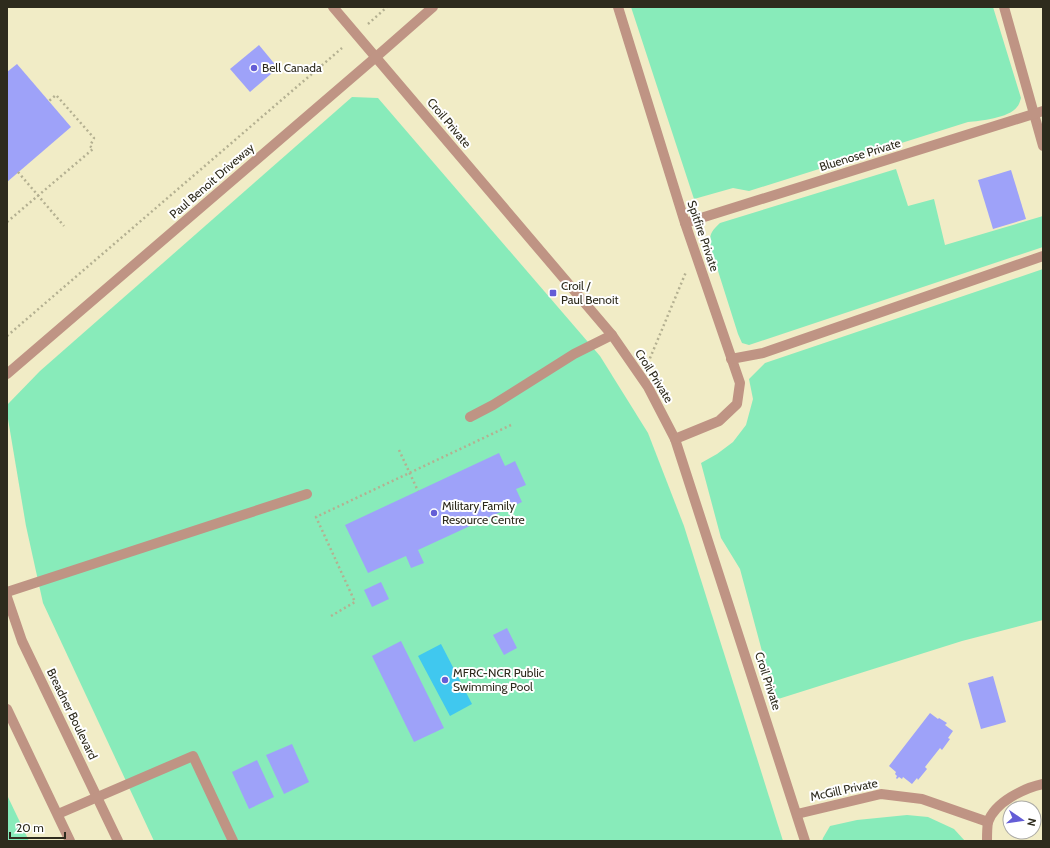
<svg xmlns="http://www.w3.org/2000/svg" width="1050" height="848" font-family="Cabin,sans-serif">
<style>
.green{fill:#88ebba}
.water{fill:#40c8ef}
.building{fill:#9ea2f9}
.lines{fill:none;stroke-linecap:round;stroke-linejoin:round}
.path{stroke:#b4b091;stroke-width:2.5;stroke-dasharray:2 3;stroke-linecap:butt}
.minor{stroke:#bf9484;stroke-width:10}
.poi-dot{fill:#645dd6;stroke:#fff;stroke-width:1.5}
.labels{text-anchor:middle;stroke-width:4;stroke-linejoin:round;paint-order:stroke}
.poi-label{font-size:12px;fill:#2e2b1d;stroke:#fff;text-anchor:start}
.street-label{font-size:12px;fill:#2e2b1d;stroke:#fff}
</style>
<rect width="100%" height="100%" fill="#f1ecc6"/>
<!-- green -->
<g class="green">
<path d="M631,7H993L1021,98C1020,101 1019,105 1017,107C1009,118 980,121 968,122L749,191L733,188L694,199Z"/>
<polygon points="352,97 378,98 600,356 648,433 684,526 783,841 154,841 43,603 26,526 7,413 7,405 40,371"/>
<path d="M896,169L908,206L934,199L945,245L1043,216V247L749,345L742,343L738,334L712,252C709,238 708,234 720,223Z"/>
<polygon points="1043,269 1043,620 962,641 775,700 740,569 721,538 701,463 717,454 733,442 746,425 753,399 749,379 765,363"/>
<polygon points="7,795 29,841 7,841"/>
<polygon points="907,815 928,817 954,829 965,841 822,841 823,838 830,826 857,820"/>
</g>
<!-- water -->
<polygon class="water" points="441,644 472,704 450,716 418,656"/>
<!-- building -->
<g class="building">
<polygon points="259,45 278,68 250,92 230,69"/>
<polygon points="17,64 71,127 7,182 7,72"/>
<polygon points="1011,170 1026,219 993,229 978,180"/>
<polygon points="499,453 505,466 515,461 526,485 516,489 522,502 418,550 424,563 411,568 406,556 368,573 345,525"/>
<polygon points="381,582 389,599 372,607 364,590"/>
<polygon points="507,628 517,648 504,655 493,635"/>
<polygon points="401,641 444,728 414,742 372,656"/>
<polygon points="993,676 1006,722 981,729 968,683"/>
<polygon points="930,713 938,719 939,718 947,723 945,725 953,731 948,738 950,739 942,750 940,748 925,767 927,769 918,780 917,778 912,784 903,777 902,779 899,777 897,779 896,778 897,776 895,774 896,772 889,766"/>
<polygon points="292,744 309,782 284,794 266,755"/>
<polygon points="257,760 274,797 249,809 232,772"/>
</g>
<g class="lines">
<!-- path -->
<g class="path">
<polyline points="368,24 387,7"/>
<polyline points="18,172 64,226"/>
<polyline points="7,222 93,149 90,146 94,138 56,95 49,101"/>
<polyline points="7,336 342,48"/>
<polyline points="648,363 686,272"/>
<polyline points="399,450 418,491"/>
<polyline points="331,616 355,602 316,517 511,425"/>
</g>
<!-- minor -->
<g class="minor">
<polyline points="333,7 612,335 648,387 675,439 805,841"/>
<polyline points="618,7 685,223 740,383 737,404 719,421 675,439"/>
<polyline points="1004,7 1043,146"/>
<polyline points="685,223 1043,111"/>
<polyline points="731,359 763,353 1043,256"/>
<polyline points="7,374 376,57 433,7"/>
<polyline points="470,417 493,405 574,354 612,335"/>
<polyline points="7,592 307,494"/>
<polyline points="7,597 22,641 118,841"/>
<polyline points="7,709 70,841"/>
<polyline points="58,814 193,756 233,841"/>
<polyline points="797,814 881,794 922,799 988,822"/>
<path d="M987,841C987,836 987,828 988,822C995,802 1024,788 1043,784"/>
</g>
</g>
<!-- markers -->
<g class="poi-dot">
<circle cx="254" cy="68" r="4"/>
<rect x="549" y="289" width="8" height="8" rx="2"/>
<circle cx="434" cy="513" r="4"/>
<circle cx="445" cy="680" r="4"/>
</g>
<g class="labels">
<!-- poi labels -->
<g class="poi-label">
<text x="262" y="72">Bell Canada</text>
<text x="561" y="290">Croil /<tspan x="561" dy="14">Paul Benoit</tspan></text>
<text x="442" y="510">Military Family<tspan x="442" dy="14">Resource Centre</tspan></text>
<text x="453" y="677">MFRC-NCR Public<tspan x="453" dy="14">Swimming Pool</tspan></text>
</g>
<!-- street labels -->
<g class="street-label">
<text transform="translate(449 123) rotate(50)" y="4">Croil Private</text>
<text transform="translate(860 155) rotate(-17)" y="4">Bluenose Private</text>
<text transform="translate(212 181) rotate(-41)" y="4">Paul Benoit Driveway</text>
<text transform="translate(703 236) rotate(71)" y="4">Spitfire Private</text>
<text transform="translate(654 376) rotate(58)" y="4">Croil Private</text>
<text transform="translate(768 681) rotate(72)" y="4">Croil Private</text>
<text transform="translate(72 714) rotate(64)" y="4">Breadner Boulevard</text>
<text transform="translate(844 790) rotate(-12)" y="4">McGill Private</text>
</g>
</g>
<!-- border -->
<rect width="1050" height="848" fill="none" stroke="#2e2b1d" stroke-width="16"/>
<!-- north arrow -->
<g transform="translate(1022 820) rotate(103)"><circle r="19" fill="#ffffff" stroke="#abaaa5"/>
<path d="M0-3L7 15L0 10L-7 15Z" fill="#645dd6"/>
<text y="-6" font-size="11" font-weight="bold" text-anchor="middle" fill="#2e2b1d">N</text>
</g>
<!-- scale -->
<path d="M10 832v6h55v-6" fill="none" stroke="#2e2b1d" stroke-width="2"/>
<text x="16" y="832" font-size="12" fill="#2e2b1d" stroke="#ffffff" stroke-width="3" paint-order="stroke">20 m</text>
</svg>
